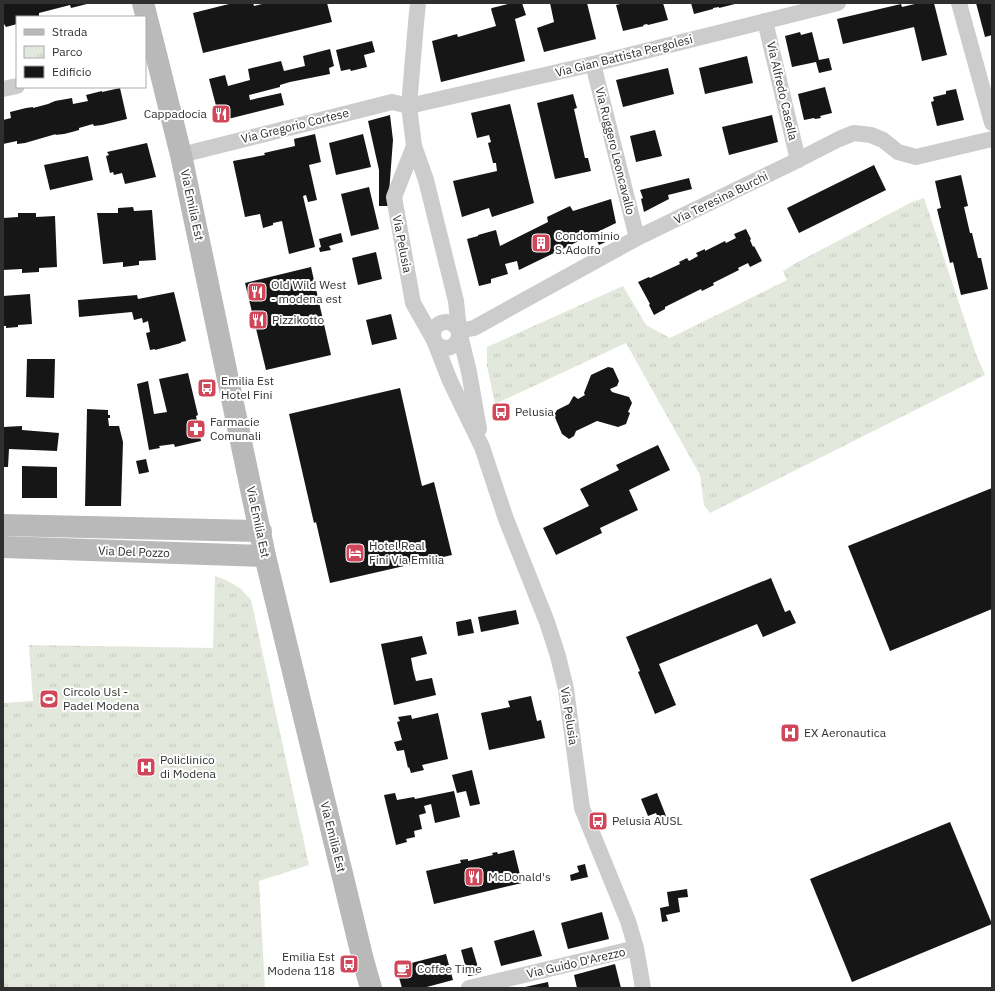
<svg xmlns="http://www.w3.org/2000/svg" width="995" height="991" font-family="'IBM Plex Sans',sans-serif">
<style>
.park{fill:url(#park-tufts)}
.building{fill:#161616}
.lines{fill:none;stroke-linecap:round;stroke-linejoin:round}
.street{stroke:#ccc;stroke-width:16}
.secondary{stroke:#b9b9b9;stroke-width:22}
.labels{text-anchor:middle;stroke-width:4;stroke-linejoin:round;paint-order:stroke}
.street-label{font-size:12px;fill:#2f2f2f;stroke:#fff}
.poi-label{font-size:12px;fill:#2f2f2f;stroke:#fff;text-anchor:start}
</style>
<defs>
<pattern id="park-tufts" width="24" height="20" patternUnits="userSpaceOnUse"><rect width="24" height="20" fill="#e3e8dc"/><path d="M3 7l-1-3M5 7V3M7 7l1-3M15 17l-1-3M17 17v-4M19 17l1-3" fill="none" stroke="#c3c7bd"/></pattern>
</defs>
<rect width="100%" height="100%" fill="#fff"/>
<!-- park -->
<g class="park">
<polygon points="924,198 976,354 985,375 710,513 704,505 700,475 626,343 495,404 487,366 487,347 623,286 646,325 670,338 787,280 783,271 796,263 912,202"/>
<polygon points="215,576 228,581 241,589 251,600 309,865 259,881 265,988 3,988 3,703 33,701 29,645 213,648"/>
</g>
<!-- building -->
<g class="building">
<polygon points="3,3 87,3 87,4 71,8 70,5 39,13 39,17 17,17 17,24 6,27 4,24 3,24"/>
<polygon points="233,3 253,3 254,6 266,3 327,3 332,22 203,53 193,13"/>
<polygon points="512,3 522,3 526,15 515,19 525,61 441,82 432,41 457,34 458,37 496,26 491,9 492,8"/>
<polygon points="550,3 587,3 596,39 544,52 537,28 554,22"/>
<polygon points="624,3 663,3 668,20 648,25 647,24 643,25 644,26 623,31 616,5"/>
<polygon points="691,3 735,3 735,4 719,8 719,7 713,8 713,9 694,14"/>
<polygon points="919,3 934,3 947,55 922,61 914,27 843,44 837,19 901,4 902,7"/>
<polygon points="976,3 992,3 992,35 985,37"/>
<polygon points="800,32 801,35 812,32 819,60 829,58 832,70 819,73 816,62 792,67 785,36"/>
<polygon points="372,41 375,52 364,55 367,67 351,71 350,69 341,71 336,50"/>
<polygon points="330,49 334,66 329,68 330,74 290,82 280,85 280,87 249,95 250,100 281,93 284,105 220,121 209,79 225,75 228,86 250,80 248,69 281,61 284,71 305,66 303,56"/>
<polygon points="747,56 753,83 705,94 699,68"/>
<polygon points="668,68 674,94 623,107 616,80"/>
<polygon points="825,87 832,113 820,116 821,118 815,119 814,118 804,120 798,94"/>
<polygon points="120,88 127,119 102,125 94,126 93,124 79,128 79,130 72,132 64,134 55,135 56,134 25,143 17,144 17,141 3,144 3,120 11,118 10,112 26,108 33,107 33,108 48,104 55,101 72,98 73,104 88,101 86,95 102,91 102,92"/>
<polygon points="956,89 964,120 937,126 931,102 934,101 933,97 946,94 946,91"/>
<polygon points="573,94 577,108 574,109 585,158 588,158 591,171 555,179 537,103"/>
<polygon points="510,104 534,203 492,217 489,208 462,217 453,181 497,171 496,163 493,163 488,143 491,142 489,135 477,138 471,113"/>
<polygon points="390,115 393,140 388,206 379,206 379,170 368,121"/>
<polygon points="772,115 778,142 729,155 722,127"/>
<polygon points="655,130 662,156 636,162 630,136"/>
<polygon points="315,134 321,162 309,165 317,200 308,202 306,195 303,196 315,247 289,254 282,221 273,223 273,225 263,228 260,214 245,217 233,161 265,155 264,153 295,146 294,139"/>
<polygon points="363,134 371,167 336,175 329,143"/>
<polygon points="147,143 156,177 125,184 122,173 114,175 113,172 110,173 106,156 109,155 107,152"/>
<polygon points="88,156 93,180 50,190 44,165"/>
<polygon points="874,165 886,190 799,233 787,208"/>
<polygon points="961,175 968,206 964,207 970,233 972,233 978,258 981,258 988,289 961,295 953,262 950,263 937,209 941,208 935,181"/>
<polygon points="689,178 692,189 668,195 669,199 644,212 641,199 643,198 640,190"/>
<polygon points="369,187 379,229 351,236 341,194"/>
<polygon points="611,199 616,223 519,270 517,261 505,264 508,274 491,279 491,283 479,286 467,239 478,236 478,235 496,230 500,246 548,222 547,217 570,206 573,211"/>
<polygon points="133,207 134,211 152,210 156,260 139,261 139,265 123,267 123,262 103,264 97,213 118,213 118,208"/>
<polygon points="18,213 36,213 36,217 55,216 57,267 39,268 39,272 22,273 22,269 3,270 3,218 18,217"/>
<polygon points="746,229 751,239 750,240 753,247 754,246 762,261 750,267 748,263 738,268 739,270 713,283 714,285 702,291 701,289 665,307 665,309 654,315 649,305 650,304 638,282 649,277 650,278 680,264 679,262 687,258 689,261 698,256 696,253 705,249 705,251 725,241 726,243 736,238 734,234"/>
<polygon points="341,233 343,242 329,246 331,250 320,252 319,248 321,247 319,239"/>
<polygon points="607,233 610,240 599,245 596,239"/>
<polygon points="376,252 382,279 358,285 352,258"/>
<polygon points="311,267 331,355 266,370 245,283"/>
<polygon points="174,292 186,341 181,342 181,343 155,350 155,349 150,350 146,333 150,332 148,321 143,323 142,318 134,320 132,312 79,317 78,300 137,295 138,299"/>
<polygon points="30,294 32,324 18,325 18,327 6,328 6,326 3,326 3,296"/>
<polygon points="391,314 397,339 372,345 366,320"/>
<polygon points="27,359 55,359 54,398 26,397"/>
<polygon points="608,367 613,368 619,381 617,386 610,389 612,392 629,397 632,403 628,412 630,413 626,424 618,427 597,421 576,431 574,436 569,439 562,434 554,415 557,410 569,404 573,397 574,396 578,399 585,395 584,393 591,375"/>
<polygon points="188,373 198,415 196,416 201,441 175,447 174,444 159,446 160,448 149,450 137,384 148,381 154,414 167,412 159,379"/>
<polygon points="400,388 422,486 434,482 452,555 330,583 316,522 314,523 289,414"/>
<polygon points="87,409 108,410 108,415 110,415 110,418 108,418 109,426 119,426 123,442 121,506 85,506"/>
<polygon points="22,426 22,430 59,433 57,451 9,449 8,467 3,467 3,427"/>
<polygon points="658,445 670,470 629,490 638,510 600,528 602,533 556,555 543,528 589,506 580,489 619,470 616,465"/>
<polygon points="146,459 149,472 139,474 136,461"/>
<polygon points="22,466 57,467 57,498 22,498"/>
<polygon points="992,488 992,609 890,651 848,546"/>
<polygon points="771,578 785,612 790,610 796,623 763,637 757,624 659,664 676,705 655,714 638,672 640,671 626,637"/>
<polygon points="516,610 519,624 481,632 478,617"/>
<polygon points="471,619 474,633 458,636 456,622"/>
<polygon points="422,636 427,654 411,658 413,669 416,681 432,678 436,695 394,705 381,644"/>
<polygon points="531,696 537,721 541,720 545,738 489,750 481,713 510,707 508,701"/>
<polygon points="438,713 448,759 422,765 424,770 411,773 409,767 408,768 404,750 397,751 394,742 402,740 397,722 400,721 398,717 411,715 412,719"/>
<polygon points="472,770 480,804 470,806 466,791 457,793 452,775"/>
<polygon points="454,791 460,817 435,823 431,804 424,806 426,813 419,815 422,829 414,831 415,837 406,839 407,842 396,845 384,795 395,793 397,800 414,797 415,799"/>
<polygon points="657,793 668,821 661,824 656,813 648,816 641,799"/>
<polygon points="950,822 992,924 852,982 810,879"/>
<polygon points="514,850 522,883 434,904 426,871 461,863 460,860 468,859 468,861 493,855 492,853 497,852 498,854"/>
<polygon points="585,864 588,877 571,881 570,875 579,872 577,866"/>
<polygon points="687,889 688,897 678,898 680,912 666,915 668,921 662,922 660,908 669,906 667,892"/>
<polygon points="602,912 609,939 568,949 561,923"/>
<polygon points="534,930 542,956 501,966 494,941"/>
<polygon points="472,947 480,974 469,976 468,976 461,950"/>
<polygon points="446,954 453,980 423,988 402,988 396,967"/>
<polygon points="615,964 621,988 577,988 574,975"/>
<polygon points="548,982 549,988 526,988 525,987"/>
</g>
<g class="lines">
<!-- street -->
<g class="street">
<polyline points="418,3 416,23 409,106 414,146 426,180 456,301 459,331 469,372 479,429"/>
<polyline points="959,3 992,123"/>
<polyline points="765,21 798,160"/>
<polyline points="593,64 637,238"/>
<polyline points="3,89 17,86"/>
<polyline points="414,146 394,197 413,303 434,340 450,381 482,447 506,519 547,622 558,656 566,689 582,808 628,921 636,948 643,988"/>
<polyline points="181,155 392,102 409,106 593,64 838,3"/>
<circle cx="446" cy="335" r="13"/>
<polyline points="459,331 474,328 637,238 798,160 839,139 854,133 871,135 883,140 898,152 916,157 992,139"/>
<polyline points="469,988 636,948"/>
</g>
<!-- secondary -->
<g class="secondary">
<polyline points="143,3 156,54 181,155 265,556 363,960 371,988"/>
<polyline points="3,525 261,531"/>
<polyline points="3,547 265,556"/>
</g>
</g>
<!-- icons -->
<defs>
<g id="restaurant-square" transform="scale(1)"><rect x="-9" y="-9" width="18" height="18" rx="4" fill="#d1475a" stroke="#fff"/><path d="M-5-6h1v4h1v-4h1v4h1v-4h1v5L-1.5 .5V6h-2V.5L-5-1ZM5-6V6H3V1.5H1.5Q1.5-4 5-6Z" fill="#fff"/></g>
<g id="building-square" transform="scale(1)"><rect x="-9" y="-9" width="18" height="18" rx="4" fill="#d1475a" stroke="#fff"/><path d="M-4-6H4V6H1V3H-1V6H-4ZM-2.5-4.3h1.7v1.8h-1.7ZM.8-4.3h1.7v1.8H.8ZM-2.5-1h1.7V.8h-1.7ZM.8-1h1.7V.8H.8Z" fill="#fff"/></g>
<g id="bus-square" transform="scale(1)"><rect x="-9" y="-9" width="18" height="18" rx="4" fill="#d1475a" stroke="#fff"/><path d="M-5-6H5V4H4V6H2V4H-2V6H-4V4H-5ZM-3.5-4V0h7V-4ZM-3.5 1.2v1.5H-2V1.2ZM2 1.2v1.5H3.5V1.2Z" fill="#fff"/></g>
<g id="pharmacy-square" transform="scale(1)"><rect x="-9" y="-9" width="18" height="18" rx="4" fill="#d1475a" stroke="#fff"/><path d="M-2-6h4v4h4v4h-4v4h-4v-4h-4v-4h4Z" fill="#fff"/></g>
<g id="hotel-square" transform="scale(1)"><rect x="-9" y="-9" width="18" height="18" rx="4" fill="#d1475a" stroke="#fff"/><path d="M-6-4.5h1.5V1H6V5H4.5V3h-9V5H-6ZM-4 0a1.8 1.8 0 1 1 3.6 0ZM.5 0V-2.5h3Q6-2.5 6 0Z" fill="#fff"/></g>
<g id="stadium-square" transform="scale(1)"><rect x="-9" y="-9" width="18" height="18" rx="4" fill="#d1475a" stroke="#fff"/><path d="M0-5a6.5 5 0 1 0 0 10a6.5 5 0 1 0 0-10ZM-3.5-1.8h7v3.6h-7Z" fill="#fff"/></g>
<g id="hospital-square" transform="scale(1)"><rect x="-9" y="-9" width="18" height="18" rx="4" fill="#d1475a" stroke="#fff"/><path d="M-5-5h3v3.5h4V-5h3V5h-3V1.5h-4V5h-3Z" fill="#fff"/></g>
<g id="cafe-square" transform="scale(1)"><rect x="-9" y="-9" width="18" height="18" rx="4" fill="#d1475a" stroke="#fff"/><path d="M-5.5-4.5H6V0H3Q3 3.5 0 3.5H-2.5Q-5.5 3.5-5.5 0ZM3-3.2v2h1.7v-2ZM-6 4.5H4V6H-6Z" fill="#fff"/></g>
</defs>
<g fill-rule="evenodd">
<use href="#restaurant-square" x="221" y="114"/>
<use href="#building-square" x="541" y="243"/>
<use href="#restaurant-square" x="257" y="292"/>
<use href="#restaurant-square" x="258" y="320"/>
<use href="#bus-square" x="207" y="388"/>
<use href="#bus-square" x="501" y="412"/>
<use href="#pharmacy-square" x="196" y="429"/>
<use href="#hotel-square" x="355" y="553"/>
<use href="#stadium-square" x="49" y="699"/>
<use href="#hospital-square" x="790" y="733"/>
<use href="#hospital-square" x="146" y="767"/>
<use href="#bus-square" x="598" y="821"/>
<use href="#restaurant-square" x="474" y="877"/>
<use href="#bus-square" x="349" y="964"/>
<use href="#cafe-square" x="403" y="969"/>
</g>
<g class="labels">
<!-- street labels -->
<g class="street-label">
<text transform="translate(624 56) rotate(-14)" y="4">Via Gian Battista Pergolesi</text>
<text transform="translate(782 91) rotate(77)" y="4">Via Alfredo Casella</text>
<text transform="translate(295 126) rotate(-14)" y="4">Via Gregorio Cortese</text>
<text transform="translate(615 151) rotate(76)" y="4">Via Ruggero Leoncavallo</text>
<text transform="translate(721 198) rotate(-26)" y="4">Via Teresina Burchi</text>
<text transform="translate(192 205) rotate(78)" y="4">Via Emilia Est</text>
<text transform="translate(402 244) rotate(79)" y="4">Via Pelusia</text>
<text transform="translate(258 522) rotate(78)" y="4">Via Emilia Est</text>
<text transform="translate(134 552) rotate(2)" y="4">Via Del Pozzo</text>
<text transform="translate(569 716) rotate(81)" y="4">Via Pelusia</text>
<text transform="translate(333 837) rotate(76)" y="4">Via Emilia Est</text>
<text transform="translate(576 963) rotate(-13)" y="4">Via Guido D'Arezzo</text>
</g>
<!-- poi labels -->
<g class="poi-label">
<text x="207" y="118" text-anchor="end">Cappadocia</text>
<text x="555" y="240">Condominio<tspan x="555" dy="14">S.Adolfo</tspan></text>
<text x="271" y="289">Old Wild West<tspan x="271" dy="14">- modena est</tspan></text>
<text x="272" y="324">Pizzikotto</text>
<text x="221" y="385">Emilia Est<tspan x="221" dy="14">Hotel Fini</tspan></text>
<text x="515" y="416">Pelusia</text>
<text x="210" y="426">Farmacie<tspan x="210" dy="14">Comunali</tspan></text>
<text x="369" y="550">Hotel Real<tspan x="369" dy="14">Fini Via Emilia</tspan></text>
<text x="63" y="696">Circolo Usl -<tspan x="63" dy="14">Padel Modena</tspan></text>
<text x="804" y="737">EX Aeronautica</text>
<text x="160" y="764">Policlinico<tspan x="160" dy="14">di Modena</tspan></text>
<text x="612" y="825">Pelusia AUSL</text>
<text x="488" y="881">McDonald's</text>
<text x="335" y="961" text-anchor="end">Emilia Est<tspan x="335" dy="14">Modena 118</tspan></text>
<text x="417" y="973">Coffee Time</text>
</g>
</g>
<!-- border -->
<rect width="995" height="991" fill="none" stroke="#2f2f2f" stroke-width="8"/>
<!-- legend -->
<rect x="16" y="16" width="130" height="72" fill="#ffffff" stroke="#acacac"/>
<rect x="24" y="29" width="20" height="6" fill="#b9b9b9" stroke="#acacac"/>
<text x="52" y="36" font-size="12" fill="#2f2f2f">Strada</text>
<rect x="24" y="46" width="20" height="12" fill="url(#park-tufts)" stroke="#acacac"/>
<text x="52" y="56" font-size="12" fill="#2f2f2f">Parco</text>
<rect x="24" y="66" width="20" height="12" fill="#161616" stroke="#acacac"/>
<text x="52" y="76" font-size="12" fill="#2f2f2f">Edificio</text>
</svg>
